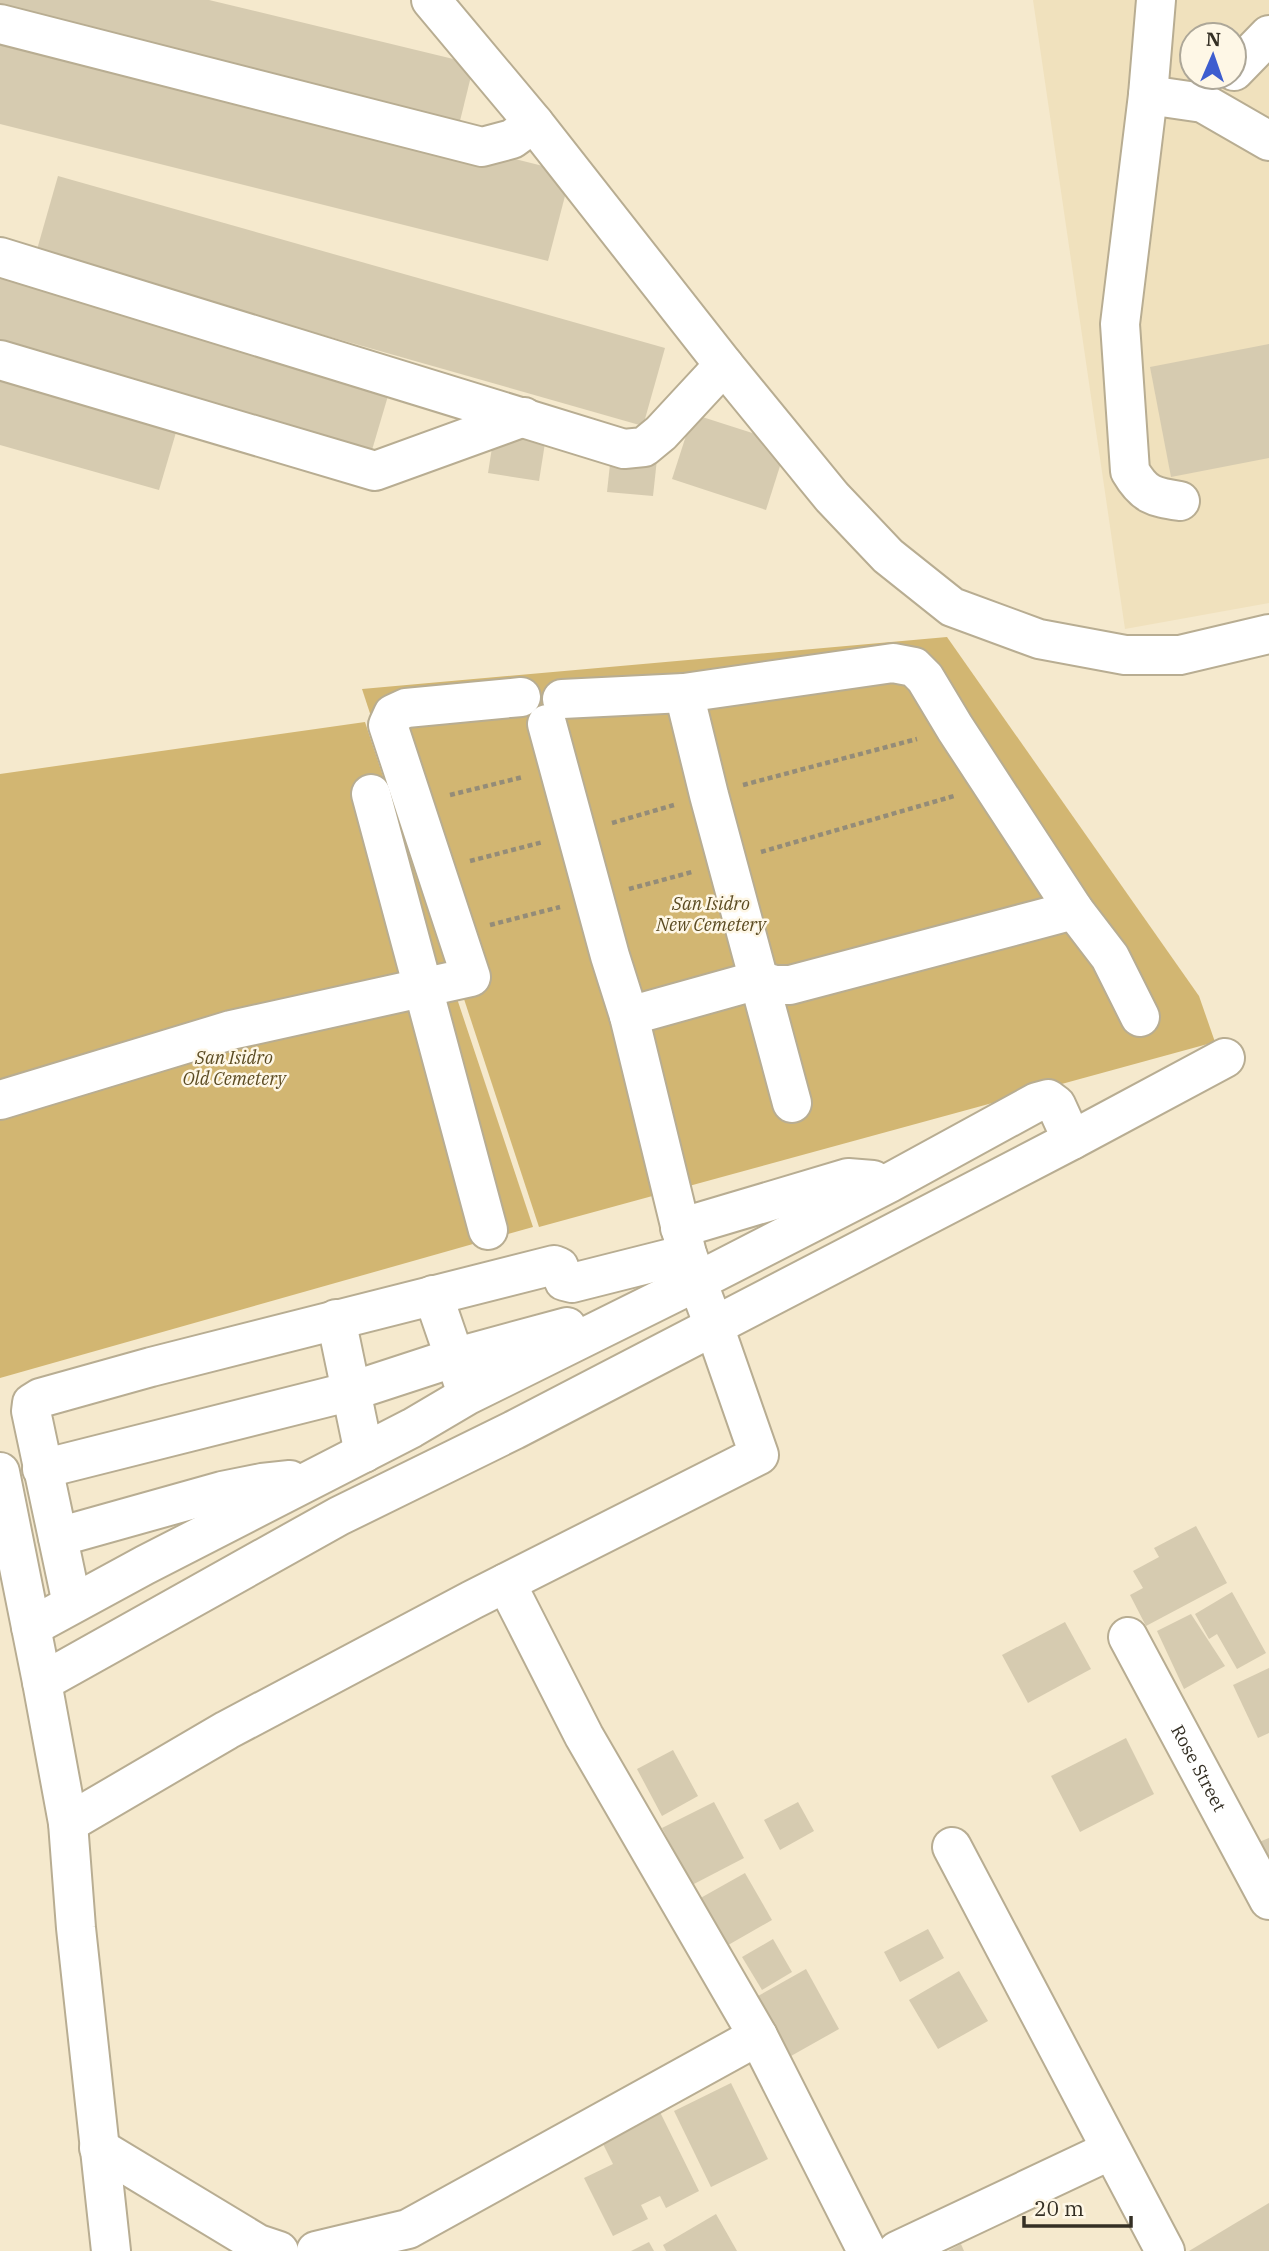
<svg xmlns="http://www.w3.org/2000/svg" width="1269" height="2251" font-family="'IBM Plex Serif',serif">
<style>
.built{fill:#f0e1bd;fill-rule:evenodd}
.green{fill:#d2b672}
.building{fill:#d6cbb0}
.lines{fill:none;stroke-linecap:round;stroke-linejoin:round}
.minor-casing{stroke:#b8ad92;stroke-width:42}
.path{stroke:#948c78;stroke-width:4.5;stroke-dasharray:5 3.5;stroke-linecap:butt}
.minor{stroke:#fff;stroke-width:38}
.labels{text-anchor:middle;stroke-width:5;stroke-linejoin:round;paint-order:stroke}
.park-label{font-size:18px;font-style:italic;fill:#5b4b22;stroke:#fef7e6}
.street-label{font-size:18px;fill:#342f24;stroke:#fef7e6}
</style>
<rect width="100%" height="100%" fill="#f5e9cd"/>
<!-- built -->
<path class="built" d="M1033,0H1269V603L1125,629ZM1192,35H1234V77H1192Z"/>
<!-- green -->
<g class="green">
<polygon points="947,637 1199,996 1215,1042 539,1227 362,689"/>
<polygon points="365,722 533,1227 0,1378 0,774"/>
</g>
<!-- building -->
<g class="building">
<polygon points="0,0 209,0 474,64 458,129 0,19"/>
<polygon points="2,31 571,173 548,261 0,124 0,39"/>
<polygon points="58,176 665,348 643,426 36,253"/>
<polygon points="0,265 393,379 372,450 0,342"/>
<polygon points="1269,344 1269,458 1171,477 1150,367"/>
<polygon points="0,367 180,419 159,490 0,445"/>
<polygon points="693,414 787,444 766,510 672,479"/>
<polygon points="494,435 545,443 539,481 488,473"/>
<polygon points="611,455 657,459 653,496 607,492"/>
<polygon points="1196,1526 1227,1583 1146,1626 1130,1595 1143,1588 1133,1571 1159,1557 1154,1548"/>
<polygon points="1232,1592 1266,1653 1237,1669 1217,1634 1209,1639 1195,1614"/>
<polygon points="1191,1614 1225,1666 1184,1689 1157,1631"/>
<polygon points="1065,1622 1091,1669 1028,1703 1002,1655"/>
<polygon points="1269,1668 1269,1733 1258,1738 1233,1685"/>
<polygon points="1126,1738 1154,1794 1080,1832 1051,1776"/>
<polygon points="673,1750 698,1796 662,1816 637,1769"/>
<polygon points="714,1802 744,1858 692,1885 662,1828"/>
<polygon points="798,1802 814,1831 780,1850 764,1820"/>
<polygon points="1269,1838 1269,1862 1259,1842"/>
<polygon points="745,1873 772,1920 723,1948 697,1900"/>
<polygon points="928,1929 944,1958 900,1982 884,1952"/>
<polygon points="773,1939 792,1972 762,1990 742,1957"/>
<polygon points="806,1969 839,2029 791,2056 758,1996"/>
<polygon points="959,1971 988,2021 938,2049 909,2000"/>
<polygon points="731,2083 768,2159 711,2187 674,2111"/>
<polygon points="657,2106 699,2191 666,2208 660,2196 641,2205 648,2219 613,2236 584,2178 613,2164 598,2134"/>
<polygon points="1269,2203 1269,2251 1189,2251"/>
<polygon points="716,2214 737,2251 666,2251 663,2245"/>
<polygon points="649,2242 654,2251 631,2251"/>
<polygon points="961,2244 964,2251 948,2251"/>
</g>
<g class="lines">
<!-- minor casing -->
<g class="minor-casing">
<g id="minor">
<polyline points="431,0 534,123 724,365 832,497 888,556 952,607 1039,639 1125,655 1180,655 1269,634"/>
<path d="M1156,0L1148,95L1120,324L1130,471C1144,495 1153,497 1180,501"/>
<polyline points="0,24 482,147 512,139 534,123"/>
<polyline points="1234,71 1269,35"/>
<polyline points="1148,95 1203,103 1269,141"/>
<polyline points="0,257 624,449 644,447 661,433 724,365"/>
<polyline points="0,360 375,471 524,417"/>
<polyline points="684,693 709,795 792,1103"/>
<polyline points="562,699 684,693 893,663 914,667 925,678 955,728 1074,910 1110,957 1140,1017"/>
<polyline points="371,794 488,1230"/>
<polyline points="629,1016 758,980 775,985 790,985 1074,910"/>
<polyline points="0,1100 231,1030 471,977 388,725 393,714 406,708 521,697"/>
<polyline points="680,1228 848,1178 873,1180"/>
<polyline points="433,1295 463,1382"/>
<polyline points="336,1319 364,1453"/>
<polyline points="42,1469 352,1391 453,1358 567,1327"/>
<polyline points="0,1472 42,1682 68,1823 76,1928 111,2251"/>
<polyline points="58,1537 222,1491 262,1483 290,1480"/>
<polyline points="506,1583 584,1736 758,2036 867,2251"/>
<polyline points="72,1604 31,1411 32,1403 40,1398 151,1367 554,1265 559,1267 564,1281 572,1283 687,1254"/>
<polyline points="31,1627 145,1565 412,1428 468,1395 696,1282 889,1183 1037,1102 1048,1099 1056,1105 1072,1140"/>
<path id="s1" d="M1128,1637L1269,1900"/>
<polyline points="42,1682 339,1516 514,1430 1072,1140 1225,1058"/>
<polyline points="68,1823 227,1730 472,1600 759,1455 714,1326 687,1254 629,1016 610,956 547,724"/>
<polyline points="952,1847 1165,2251"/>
<polyline points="99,2148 258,2244 279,2251"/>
<polyline points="316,2251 408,2229 758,2036"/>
<polyline points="897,2251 1111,2150"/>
</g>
</g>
<!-- path -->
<g class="path">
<polyline points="743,785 917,739"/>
<polyline points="450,795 523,777"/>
<polyline points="612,823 674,805"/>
<polyline points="761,852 954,796"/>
<polyline points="470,861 543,842"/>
<polyline points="629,889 692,872"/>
<polyline points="490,925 560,907"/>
</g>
<!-- minor -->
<use href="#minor" class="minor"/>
</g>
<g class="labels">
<!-- park labels -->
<g class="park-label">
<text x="711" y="910">San Isidro<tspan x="711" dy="21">New Cemetery</tspan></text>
<text x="234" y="1064">San Isidro<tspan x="234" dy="21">Old Cemetery</tspan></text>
</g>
<!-- street labels -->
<g class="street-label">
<text dy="6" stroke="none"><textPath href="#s1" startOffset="149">Rose Street</textPath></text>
</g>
</g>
<!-- north arrow -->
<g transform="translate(1213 56) rotate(2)"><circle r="33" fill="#fef7e6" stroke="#ada798" stroke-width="2"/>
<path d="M0-5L12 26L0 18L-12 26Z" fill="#3d5dcf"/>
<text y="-10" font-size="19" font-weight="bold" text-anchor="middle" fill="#342f24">N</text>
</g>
<!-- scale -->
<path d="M1024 2216v10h107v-10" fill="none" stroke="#342f24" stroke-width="3.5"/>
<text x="1034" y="2216" font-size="21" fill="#342f24" stroke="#fef7e6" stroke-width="5" paint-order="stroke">20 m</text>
</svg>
